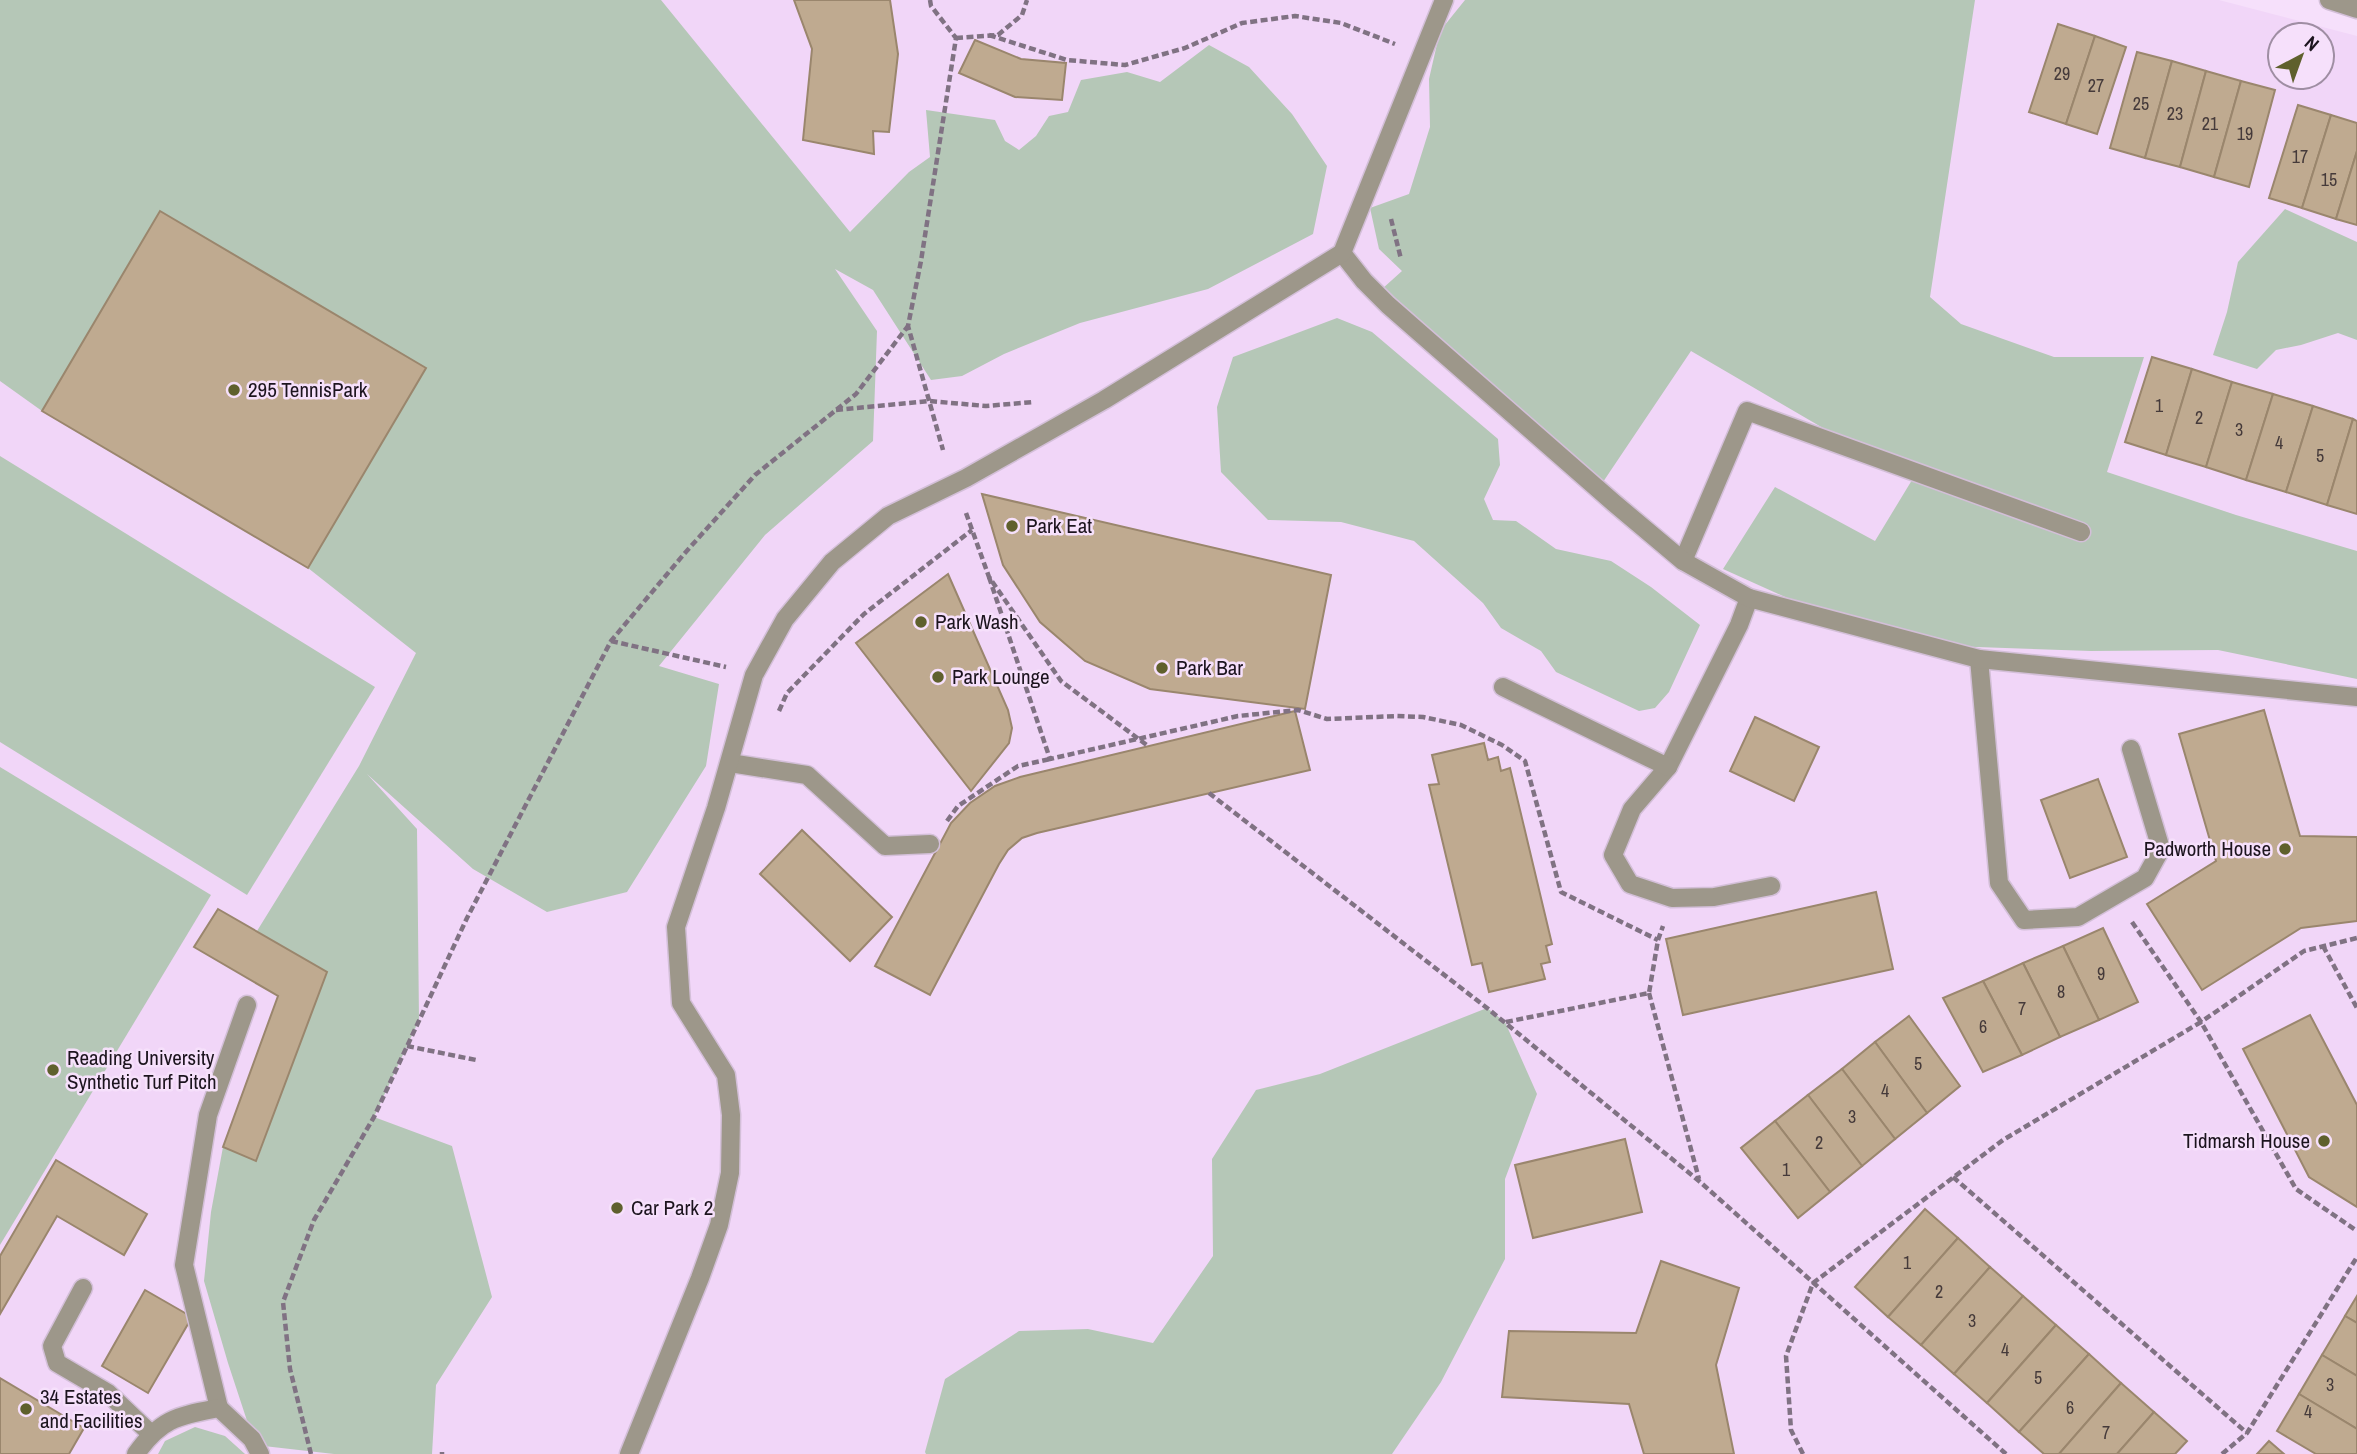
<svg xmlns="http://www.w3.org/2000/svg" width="2357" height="1454" font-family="'Archivo Narrow',sans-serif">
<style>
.built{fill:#f1d6f8;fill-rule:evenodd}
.green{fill:#b5c7b7}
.building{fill:#bfaa90;stroke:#9a866d;stroke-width:2}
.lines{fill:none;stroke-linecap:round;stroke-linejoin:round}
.service-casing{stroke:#d3bfd8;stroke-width:21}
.minor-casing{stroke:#d3bfd8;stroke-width:21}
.tertiary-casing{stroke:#d3bfd8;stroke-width:21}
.path{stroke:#807283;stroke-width:4.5;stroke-dasharray:7 3.5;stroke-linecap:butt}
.service{stroke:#9d978a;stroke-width:18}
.minor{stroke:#9d978a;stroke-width:18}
.tertiary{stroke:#9d978a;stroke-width:18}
.poi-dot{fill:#5f602d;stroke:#f6e0fb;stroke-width:2.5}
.labels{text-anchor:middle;stroke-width:5;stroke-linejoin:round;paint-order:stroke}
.number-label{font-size:18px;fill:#453a3a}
.poi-label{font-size:21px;fill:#1c141e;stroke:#f6e0fb;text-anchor:start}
</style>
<rect width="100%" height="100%" fill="#f6e0fb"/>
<!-- built -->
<path class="built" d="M0,0H2219L2357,36V1454H0ZM2280,35H2322V77H2280Z"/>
<!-- green -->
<g class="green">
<polygon points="0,0 661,0 850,232 909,172 930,157 926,110 995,120 1005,141 1019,150 1036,136 1049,116 1068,112 1081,80 1127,72 1160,82 1209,45 1249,67 1292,114 1327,166 1313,234 1208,289 1080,323 1004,354 962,376 931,380 873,290 835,269 877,331 873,441 765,535 659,666 719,684 706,766 627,892 547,912 473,869 367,774 417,829 419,1020 374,1117 452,1146 492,1297 436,1385 432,1454 334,1454 255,1445 228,1363 204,1281 211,1212 223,1147 257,1160 326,972 257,931 359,766 416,653 308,568 426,368 160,211 42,411 0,381"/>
<polygon points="1465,0 1975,0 1930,297 1961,324 2054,357 2144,357 2107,472 2236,515 2357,551 2357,679 2218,650 2091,651 1948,646 1825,615 1723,569 1775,487 1875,541 1912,480 1691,351 1603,482 1456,359 1382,289 1402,271 1379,249 1370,208 1409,194 1430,127 1429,79 1440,31"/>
<polygon points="2285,209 2357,242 2357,340 2338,333 2301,345 2276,350 2257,369 2213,355 2227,312 2238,262"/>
<polygon points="1337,318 1372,332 1498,439 1500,465 1484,499 1493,520 1516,521 1556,549 1611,561 1651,587 1700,625 1669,692 1655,708 1639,711 1556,672 1541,651 1501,628 1483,603 1414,541 1341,522 1268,520 1221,472 1217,407 1233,357"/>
<polygon points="0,456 375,687 247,895 0,742"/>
<polygon points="0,767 211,895 0,1245"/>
<polygon points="1487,1008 1505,1022 1537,1094 1505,1179 1505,1259 1441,1382 1392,1454 926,1454 925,1452 945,1379 1019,1331 1088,1329 1153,1343 1213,1256 1212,1159 1256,1090 1320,1074"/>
<polygon points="195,1427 225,1436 245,1454 158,1454 165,1441"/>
</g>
<!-- building -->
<g class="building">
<polygon points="794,0 890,0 898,54 889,132 873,131 874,154 803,140 812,49"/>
<polygon points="2058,24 2095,36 2066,124 2029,112"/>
<polygon points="2095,36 2126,47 2097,134 2066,124"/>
<polygon points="975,40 1021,59 1066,63 1062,100 1015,97 959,73"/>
<polygon points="2137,52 2172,61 2145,158 2110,148"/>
<polygon points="2172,61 2206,71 2180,167 2145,158"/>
<polygon points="2206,71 2241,81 2214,177 2180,167"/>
<polygon points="2241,81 2275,90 2249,187 2214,177"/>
<polygon points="2298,105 2331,115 2302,208 2269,198"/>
<polygon points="2331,115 2357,123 2357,151 2336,219 2302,208"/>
<polygon points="2357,151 2357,225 2336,219"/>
<polygon points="160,211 426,368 308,568 42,411"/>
<polygon points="2152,357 2192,369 2166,455 2125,442"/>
<polygon points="2192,369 2232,382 2206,467 2166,455"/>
<polygon points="2232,382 2273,394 2246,480 2206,467"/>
<polygon points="2273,394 2313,406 2286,492 2246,480"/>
<polygon points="2313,406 2353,419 2327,505 2286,492"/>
<polygon points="2353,419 2357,421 2357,514 2327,505"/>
<polygon points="982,494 1331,575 1305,709 1150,689 1085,661 1040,622 1003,565"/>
<polygon points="948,574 1008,710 1012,728 1009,743 971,791 856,643"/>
<polygon points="2264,710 2300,836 2357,837 2357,921 2301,928 2202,990 2147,904 2216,861 2179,734"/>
<polygon points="1295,711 1310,770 1037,833 1022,838 1008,850 999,864 930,995 875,966 951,823 970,803 995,786 1020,777"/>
<polygon points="1755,717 1819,747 1794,801 1730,771"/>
<polygon points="1484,743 1488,760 1498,757 1501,771 1510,768 1552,944 1546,946 1550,962 1541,964 1545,979 1489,992 1482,963 1472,965 1429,785 1439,784 1432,755"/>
<polygon points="2098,779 2127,857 2070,878 2041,800"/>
<polygon points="802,830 892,917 850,961 760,874"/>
<polygon points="1876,892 1893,969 1683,1015 1666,939"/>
<polygon points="218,909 327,972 256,1161 223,1147 278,996 194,947"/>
<polygon points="2103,928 2138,1002 2099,1020 2063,946"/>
<polygon points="2063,946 2099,1020 2060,1037 2023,963"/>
<polygon points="2023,963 2060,1037 2022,1055 1983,981"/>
<polygon points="1983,981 2022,1055 1983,1072 1943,998"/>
<polygon points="2310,1015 2357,1105 2357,1207 2309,1177 2243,1049"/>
<polygon points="1909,1016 1960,1086 1927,1113 1875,1042"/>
<polygon points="1875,1042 1927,1113 1895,1139 1842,1069"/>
<polygon points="1842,1069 1895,1139 1862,1166 1808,1095"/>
<polygon points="1808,1095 1862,1166 1830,1192 1775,1121"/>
<polygon points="1775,1121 1830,1192 1798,1218 1741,1148"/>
<polygon points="1625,1139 1642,1212 1533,1238 1515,1165"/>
<polygon points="56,1160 147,1214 124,1255 57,1216 0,1314 0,1256"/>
<polygon points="1925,1209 1958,1238 1888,1317 1855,1287"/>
<polygon points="1958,1238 1990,1267 1921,1345 1888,1317"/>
<polygon points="1661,1261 1739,1288 1716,1365 1734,1454 1644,1454 1629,1404 1502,1397 1509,1331 1636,1333"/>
<polygon points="1990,1267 2023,1296 1954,1374 1921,1345"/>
<polygon points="145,1290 192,1317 148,1393 102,1366"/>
<polygon points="2023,1296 2056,1325 1987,1403 1954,1374"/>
<polygon points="2357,1296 2357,1323 2345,1316"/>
<polygon points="2345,1316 2357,1323 2357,1376 2322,1355"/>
<polygon points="2056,1325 2089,1354 2019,1432 1987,1403"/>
<polygon points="2089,1354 2121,1383 2059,1454 2044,1454 2019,1432"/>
<polygon points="2322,1355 2357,1376 2357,1429 2299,1394"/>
<polygon points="0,1378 84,1428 69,1454 0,1454"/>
<polygon points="2121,1383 2154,1412 2117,1454 2059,1454"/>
<polygon points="2299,1394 2357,1429 2357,1454 2316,1454 2277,1431"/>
<polygon points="2154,1412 2187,1441 2175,1454 2117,1454"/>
<polygon points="2269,1441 2284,1454 2257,1454"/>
</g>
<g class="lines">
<!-- service casing -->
<g class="service-casing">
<g id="service">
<polyline points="1683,561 1747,411 2081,532"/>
<polyline points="1749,598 1739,625 1668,767 1632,809 1613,855 1630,884 1672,898 1714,897 1771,886"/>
<polyline points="1979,659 1999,883 2024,920 2078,917 2145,878 2161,849 2131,749"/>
<polyline points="1503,687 1668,767"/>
<polyline points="730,763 807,775 885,846 930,844"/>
<polyline points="83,1288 52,1346 57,1363 108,1393 150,1433"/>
<polyline points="219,1408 184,1265 208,1115 247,1005"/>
<path d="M136,1454C161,1418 178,1416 219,1408L252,1439L260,1454"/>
</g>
</g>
<!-- minor casing -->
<g class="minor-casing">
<g id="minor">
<polyline points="1342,253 1364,281 1388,305 1614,503 1683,561 1749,598 1979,659 2357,697"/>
<polyline points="629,1454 700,1278 719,1225 730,1173 731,1115 726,1075 681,1003 676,927 716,808 754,675 785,619 832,562 888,516 966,478 1104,400 1342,253 1444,0"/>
</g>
</g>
<!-- tertiary casing -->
<g class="tertiary-casing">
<polyline id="tertiary" points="2329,0 2357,9"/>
</g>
<!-- path -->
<g class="path">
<polyline points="930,0 931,6 956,38 921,261 908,326 943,450"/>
<polyline points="989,35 1067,60 1125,65 1185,48 1242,23 1295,16 1341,23 1395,44"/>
<polyline points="956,38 998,35 1022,15 1027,0"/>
<polyline points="1391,219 1401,259"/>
<polyline points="836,410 929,401 986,406 1033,402"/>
<polyline points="966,513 989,577 1061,681 1148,746"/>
<polyline points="989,577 1050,759 1238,716 1298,710 1327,719 1397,716 1423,717 1461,725 1502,745 1525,761 1561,892 1658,940"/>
<polyline points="611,641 726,667"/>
<polyline points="779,711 787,693 864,614 972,530"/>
<polyline points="1209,793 1487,1008 1699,1181 2006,1454"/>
<polyline points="947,821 958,806 1018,766 1050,759"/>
<polyline points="2132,922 2201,1022 2304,951 2357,938"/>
<polyline points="2323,946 2357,1008"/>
<polyline points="1649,993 1699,1179"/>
<polyline points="1506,1022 1649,993 1658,940 1663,926"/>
<polyline points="407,1046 476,1060"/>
<polyline points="1953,1177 2247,1433"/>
<polyline points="311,1454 290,1369 283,1302 314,1220 374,1117 467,918 611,641 684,554 755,475 856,394 908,326"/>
<polyline points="442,1454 442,1452"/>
<polyline points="1803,1454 1791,1430 1786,1356 1813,1283 2003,1140 2201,1022 2296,1189 2357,1231"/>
<polyline points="2222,1454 2247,1433 2357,1257"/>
</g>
<!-- service -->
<use href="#service" class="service"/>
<!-- minor -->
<use href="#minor" class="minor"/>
<!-- tertiary -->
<use href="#tertiary" class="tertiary"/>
</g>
<!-- markers -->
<g class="poi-dot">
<circle cx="234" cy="390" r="7"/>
<circle cx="1012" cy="526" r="7"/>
<circle cx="921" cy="622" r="7"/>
<circle cx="1162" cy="668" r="7"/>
<circle cx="938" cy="677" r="7"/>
<circle cx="2285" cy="849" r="7"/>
<circle cx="53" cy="1070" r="7"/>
<circle cx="2324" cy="1141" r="7"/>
<circle cx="617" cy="1208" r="7"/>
<circle cx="26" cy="1409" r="7"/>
</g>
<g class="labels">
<!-- number labels -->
<g class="number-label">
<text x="2062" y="80">29</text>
<text x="2096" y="92">27</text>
<text x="2141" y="110">25</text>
<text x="2175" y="120">23</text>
<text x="2210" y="130">21</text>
<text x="2245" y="140">19</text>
<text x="2300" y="163">17</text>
<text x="2329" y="186">15</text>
<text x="2159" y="412">1</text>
<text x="2199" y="424">2</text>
<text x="2239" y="436">3</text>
<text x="2279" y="449">4</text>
<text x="2320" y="462">5</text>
<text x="2101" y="980">9</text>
<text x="2061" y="998">8</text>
<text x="2022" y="1015">7</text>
<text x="1983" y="1033">6</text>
<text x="1918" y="1070">5</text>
<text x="1885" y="1097">4</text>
<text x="1852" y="1123">3</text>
<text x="1819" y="1149">2</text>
<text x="1786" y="1176">1</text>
<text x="1907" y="1269">1</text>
<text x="1939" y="1298">2</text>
<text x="1972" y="1327">3</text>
<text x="2005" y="1356">4</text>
<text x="2038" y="1384">5</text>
<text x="2330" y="1391">3</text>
<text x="2070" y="1414">6</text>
<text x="2308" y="1418">4</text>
<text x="2106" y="1439">7</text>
</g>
<!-- poi labels -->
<g class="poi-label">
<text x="248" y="397">295 TennisPark</text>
<text x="1026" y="533">Park Eat</text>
<text x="935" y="629">Park Wash</text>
<text x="1176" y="675">Park Bar</text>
<text x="952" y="684">Park Lounge</text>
<text x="2271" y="856" text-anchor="end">Padworth House</text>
<text x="67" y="1065">Reading University<tspan x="67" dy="24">Synthetic Turf Pitch</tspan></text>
<text x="2310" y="1148" text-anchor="end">Tidmarsh House</text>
<text x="631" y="1215">Car Park 2</text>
<text x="40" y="1404">34 Estates<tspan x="40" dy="24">and Facilities</tspan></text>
</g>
</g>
<!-- north arrow -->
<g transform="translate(2301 56) rotate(41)"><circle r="33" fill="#f6e0fb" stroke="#9f8ea3" stroke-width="2"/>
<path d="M0-5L12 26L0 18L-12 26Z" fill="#5f602d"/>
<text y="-10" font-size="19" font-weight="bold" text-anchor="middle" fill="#1c141e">N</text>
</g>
</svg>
